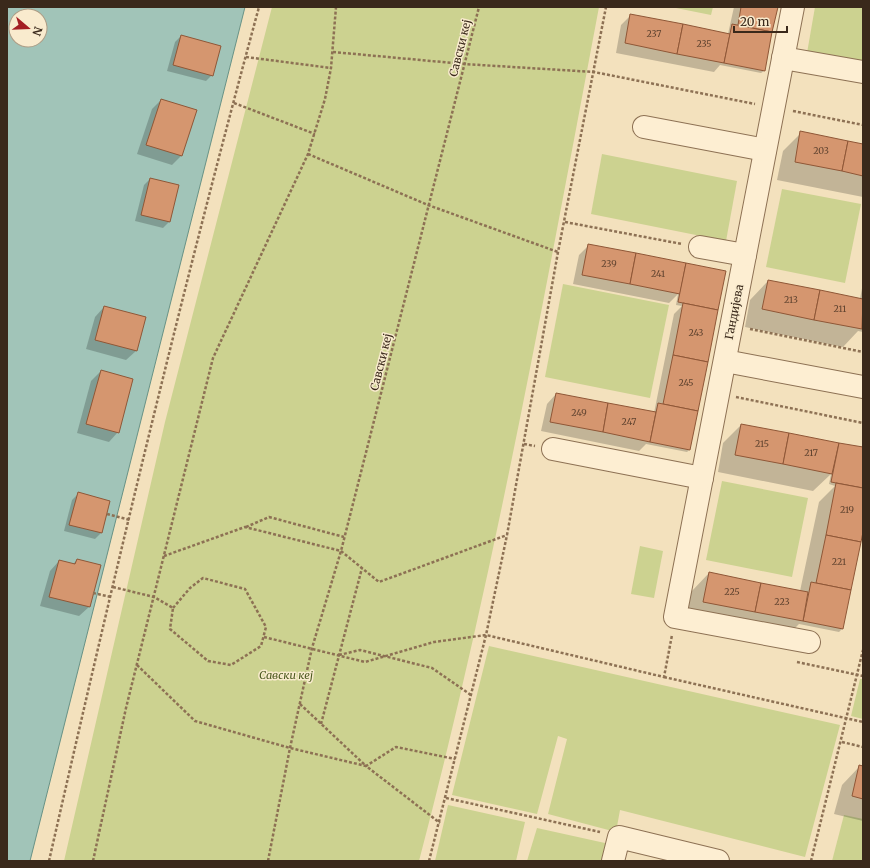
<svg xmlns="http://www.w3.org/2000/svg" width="870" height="868" font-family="Merriweather,serif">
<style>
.green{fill:#ccd290}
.water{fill:#a1c4b8;stroke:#689286;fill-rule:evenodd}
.shadow{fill:#0003}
.building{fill:#d5966f;stroke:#8f5737}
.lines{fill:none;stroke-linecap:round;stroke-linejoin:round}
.minor-casing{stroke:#8d7154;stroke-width:24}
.path{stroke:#8d7154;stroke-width:2.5;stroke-dasharray:3 2;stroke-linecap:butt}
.minor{stroke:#fdeed2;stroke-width:22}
.labels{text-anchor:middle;stroke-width:3;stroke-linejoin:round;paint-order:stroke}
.number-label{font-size:9px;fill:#614430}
.street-label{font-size:11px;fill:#3a291b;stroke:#f9ebce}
.park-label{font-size:11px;font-style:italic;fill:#4c591f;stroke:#f9ebce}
</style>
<rect width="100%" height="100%" fill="#f3e1bd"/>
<!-- green -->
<g class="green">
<path d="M272,7H599C545,293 493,580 419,861H64L165,422Z"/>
<polygon points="671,7 713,7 711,15"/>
<polygon points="815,7 863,7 863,63 807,53"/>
<polygon points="602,154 737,181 726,241 591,214"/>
<polygon points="782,189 861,204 845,283 766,267"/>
<polygon points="563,284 669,305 650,398 545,377"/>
<polygon points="722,481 808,498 792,577 706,560"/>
<polygon points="640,546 663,551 654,598 631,594"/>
<polygon points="489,646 840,725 805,857 620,810 616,832 548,814 567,739 558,736 537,814 452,795"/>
<polygon points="860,679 863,679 863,719 851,716"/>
<polygon points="448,805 525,822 516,861 435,861"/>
<polygon points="844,815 863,819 863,861 832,861"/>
<polygon points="537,828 614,845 609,861 527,861"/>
</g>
<!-- water -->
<path class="water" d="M7,7H245L30,861H7ZM16,16H40V40H16Z"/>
<!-- shadow -->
<g class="shadow">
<polygon points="734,7 777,7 764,71 761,73 720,65 714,72 616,53 621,25 631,15 728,34"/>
<polygon points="181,36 212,75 206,81 167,71 175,42"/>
<polygon points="161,100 196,111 181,156 172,165 137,154 152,109"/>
<polygon points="801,133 863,145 863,197 777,180 783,151"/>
<polygon points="150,179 169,222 163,228 135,221 144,185"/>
<polygon points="589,245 725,272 690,449 687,452 646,444 639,451 541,431 547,404 556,394 654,413 674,314 682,306 676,305 678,294 669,303 573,284 579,255"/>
<polygon points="768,281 860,299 863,283 863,332 858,331 843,347 745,327 750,300"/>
<polygon points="104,307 145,318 136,351 126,360 86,349 95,317"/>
<polygon points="101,371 118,432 109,442 77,433 91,381"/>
<polygon points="741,425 863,448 863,526 842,629 839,632 799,624 784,639 685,620 691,592 709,573 800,591 819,502 835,486 829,484 831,474 813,491 718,472 723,443"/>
<polygon points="78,494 101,533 95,539 64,531 72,500"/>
<polygon points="77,560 100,566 89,607 79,616 40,606 50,571 59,561 72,565"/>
<polygon points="860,766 863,767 863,821 834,814 842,785"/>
</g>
<!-- building -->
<g class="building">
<polygon points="741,7 778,7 772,32 738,25"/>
<polygon points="630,14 683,24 677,54 625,43"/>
<polygon points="683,24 730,34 724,63 677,54"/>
<polygon points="732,24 772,32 765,71 724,63"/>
<polygon points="181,35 221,46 213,76 173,65"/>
<polygon points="161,99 197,110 182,156 146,145"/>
<polygon points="800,131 848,141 842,171 795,162"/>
<polygon points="848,141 863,144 863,176 842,171"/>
<polygon points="150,178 179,185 170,222 141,215"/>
<polygon points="588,244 636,253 630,284 582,275"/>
<polygon points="636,253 686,263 680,294 630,284"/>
<polygon points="686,263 726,271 718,310 678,302"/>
<polygon points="768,280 820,290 814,320 762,309"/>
<polygon points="820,290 863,299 862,329 814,320"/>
<polygon points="683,303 718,310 708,362 673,355"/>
<polygon points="104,306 146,317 137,351 95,340"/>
<polygon points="673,355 708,362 698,411 663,404"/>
<polygon points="101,370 133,379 119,433 86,424"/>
<polygon points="556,393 608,403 603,432 550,422"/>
<polygon points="608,403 656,412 650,442 603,432"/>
<polygon points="658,403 698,411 690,450 650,442"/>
<polygon points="741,424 789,433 783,464 735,455"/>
<polygon points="789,433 839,443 832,474 783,464"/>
<polygon points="839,443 863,447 863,488 831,482"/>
<polygon points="836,483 863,488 863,532 861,542 826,535"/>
<polygon points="78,492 110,501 102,533 69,525"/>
<polygon points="826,535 861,542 851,590 816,583"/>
<polygon points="77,559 101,565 90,607 49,597 59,560 75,564"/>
<polygon points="709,572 761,583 755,612 703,602"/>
<polygon points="811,582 851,590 843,629 803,621"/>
<polygon points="761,583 808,592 803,621 755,612"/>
<polygon points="859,765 863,766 863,799 852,796"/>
</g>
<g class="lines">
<!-- minor casing -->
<g class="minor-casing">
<g id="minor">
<polyline points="793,7 675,617 809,642"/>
<polyline points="783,58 863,72"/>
<polyline points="644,127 765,150"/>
<polyline points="700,247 745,255"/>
<polyline points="725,361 863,387"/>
<polyline points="553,449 702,478"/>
<polyline points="613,861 619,837 718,861"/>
</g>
</g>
<!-- path -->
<g class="path">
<polyline points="333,52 464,64 594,72 755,104"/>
<polyline points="246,57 331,68"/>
<polyline points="234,103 315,134"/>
<polyline points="793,111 863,125"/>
<polyline points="308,154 428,205 558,252"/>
<polyline points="565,222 682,244"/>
<polyline points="750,329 863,352"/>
<polyline points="736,397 863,423"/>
<polyline points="524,444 535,446"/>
<polyline points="107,514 130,520"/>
<polyline points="246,527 269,517 344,537"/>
<polyline points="164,556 245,527 341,551 379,582 507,535"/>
<polyline points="113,587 154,597 173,608 170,629 208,661 231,665 261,646 266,627 245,589 203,578 190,588 173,608"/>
<polyline points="93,593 111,597"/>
<polyline points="264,637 365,662 434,642 486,635 664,677 672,635"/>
<polyline points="339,655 360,650 432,668 471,695"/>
<polyline points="797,662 863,676"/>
<polyline points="137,665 195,721 290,748 366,766 440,823"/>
<polyline points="664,677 863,722"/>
<polyline points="300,704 366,766 396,747 455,759"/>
<polyline points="321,724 362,568"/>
<polyline points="842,742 863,747"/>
<polyline points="446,798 600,832"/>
<path d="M49,861C114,575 182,290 259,7"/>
<polyline points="93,861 126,708 213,358 308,154 325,99 331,68 336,7"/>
<polyline points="268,861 290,748 312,648 341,551 479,7"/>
<polyline points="429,861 486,635 507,535 558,252 606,7"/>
<polyline points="811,861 863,650"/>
</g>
<!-- minor -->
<use href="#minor" class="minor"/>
</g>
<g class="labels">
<!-- number labels -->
<g class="number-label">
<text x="654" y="37">237</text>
<text x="704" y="47">235</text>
<text x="821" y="154">203</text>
<text x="609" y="267">239</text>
<text x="658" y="277">241</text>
<text x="791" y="303">213</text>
<text x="840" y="312">211</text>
<text x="696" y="336">243</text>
<text x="686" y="386">245</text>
<text x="579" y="416">249</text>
<text x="629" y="425">247</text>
<text x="762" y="447">215</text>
<text x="811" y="456">217</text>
<text x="847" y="513">219</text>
<text x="839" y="565">221</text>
<text x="732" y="595">225</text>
<text x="782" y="605">223</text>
</g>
<!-- street labels -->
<g class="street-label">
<text transform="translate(460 48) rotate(-76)" y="4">Савски кеј</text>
<text transform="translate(734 312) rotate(-79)" y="4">Гандијева</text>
<text transform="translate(381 362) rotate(-76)" y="4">Савски кеј</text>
</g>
<!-- park labels -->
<g class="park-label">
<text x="286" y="679">Савски кеј</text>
</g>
</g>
<!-- border -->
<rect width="870" height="868" fill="none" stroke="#3a291b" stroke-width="16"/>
<!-- north arrow -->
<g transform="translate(28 28) rotate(109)"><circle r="19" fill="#f9ebce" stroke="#ad9d86"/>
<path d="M0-3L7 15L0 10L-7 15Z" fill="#a31d23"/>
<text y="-6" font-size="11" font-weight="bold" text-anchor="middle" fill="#3a291b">N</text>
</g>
<!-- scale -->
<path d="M734 26v6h53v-6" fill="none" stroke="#3a291b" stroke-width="2"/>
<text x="740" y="26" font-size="12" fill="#3a291b" stroke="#f9ebce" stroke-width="3" paint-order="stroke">20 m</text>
</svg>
